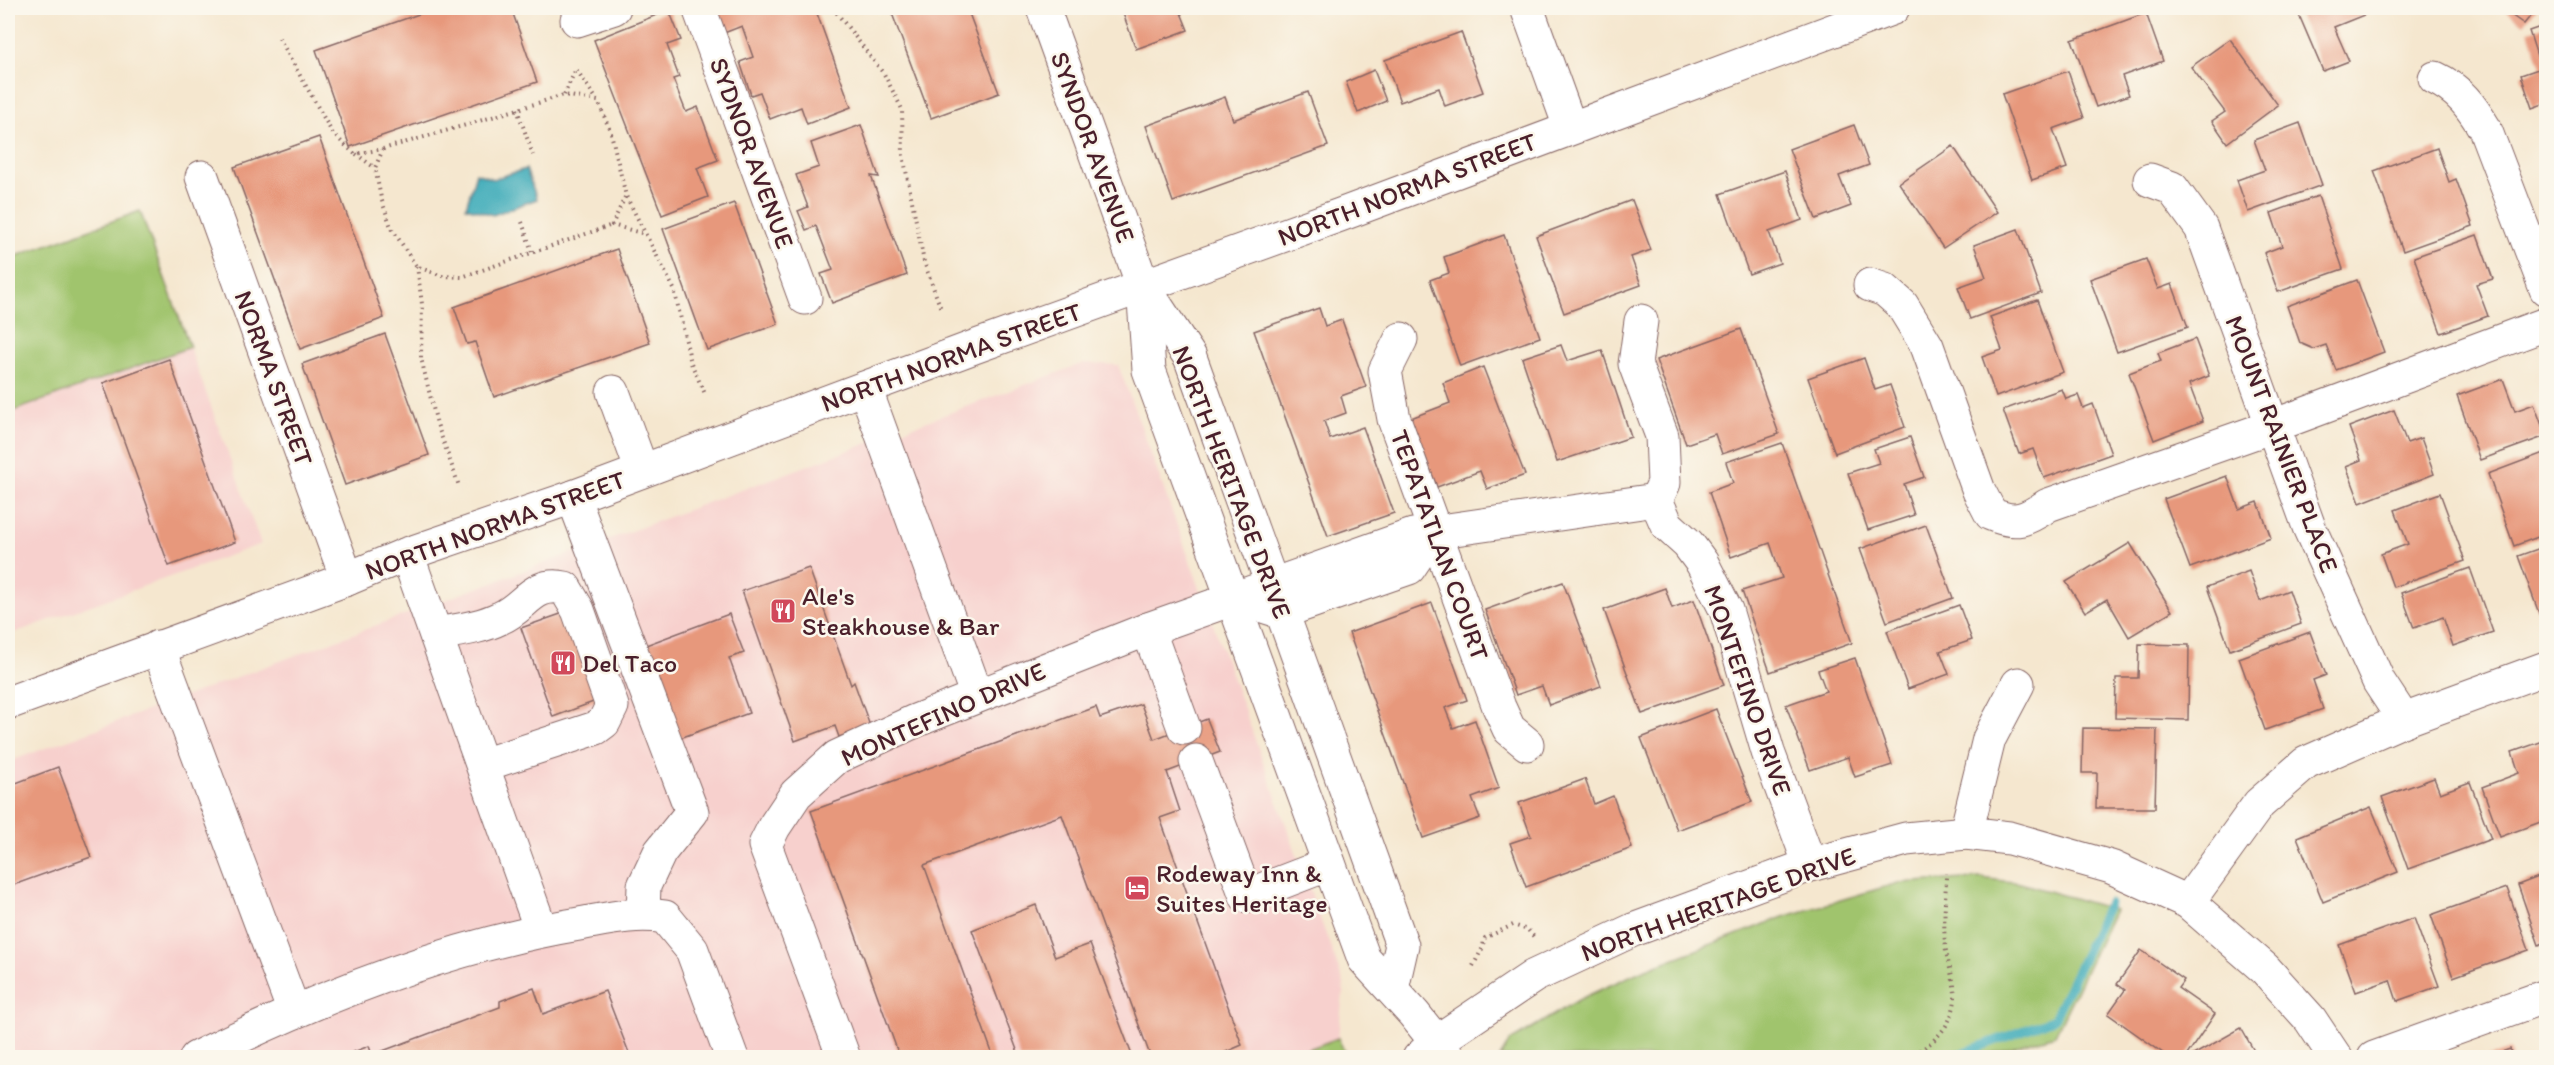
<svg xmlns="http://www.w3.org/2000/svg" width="2554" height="1065" font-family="Itim,sans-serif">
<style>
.built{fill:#f7d0cd}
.green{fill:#a0c46d;stroke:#75724c;stroke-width:1.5}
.water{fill:#3cabb9;stroke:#436572;stroke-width:1.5}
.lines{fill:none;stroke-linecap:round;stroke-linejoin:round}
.stream{stroke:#3cabb9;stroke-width:9}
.building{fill:#e7987c}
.minor-casing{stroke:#866564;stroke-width:35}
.path{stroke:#866564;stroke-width:4;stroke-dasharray:1.5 4.5;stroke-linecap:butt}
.minor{stroke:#fff;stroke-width:33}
.labels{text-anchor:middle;stroke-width:5;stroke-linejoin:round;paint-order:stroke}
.street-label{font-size:26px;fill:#4a1f2b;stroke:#fbf7ec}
.poi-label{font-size:26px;fill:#4a1f2b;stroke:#fbf7ec;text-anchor:start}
</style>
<rect width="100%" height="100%" fill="#fbf7ec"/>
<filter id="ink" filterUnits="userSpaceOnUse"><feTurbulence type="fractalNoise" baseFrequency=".0167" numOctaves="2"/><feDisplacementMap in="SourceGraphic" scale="12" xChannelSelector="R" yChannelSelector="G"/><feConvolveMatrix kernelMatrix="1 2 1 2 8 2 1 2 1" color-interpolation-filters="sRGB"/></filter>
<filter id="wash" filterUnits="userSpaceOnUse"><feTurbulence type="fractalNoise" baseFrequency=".008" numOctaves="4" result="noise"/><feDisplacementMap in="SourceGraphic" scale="24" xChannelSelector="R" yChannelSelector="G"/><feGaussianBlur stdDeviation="1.35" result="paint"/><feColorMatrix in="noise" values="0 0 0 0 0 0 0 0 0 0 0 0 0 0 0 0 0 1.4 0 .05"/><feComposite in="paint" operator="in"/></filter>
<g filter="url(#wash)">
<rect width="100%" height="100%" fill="#f5e7cf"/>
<!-- built -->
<g class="built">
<polygon points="140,211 261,544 8,635 8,259"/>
<polygon points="1084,363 1118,365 1138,418 1344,984 1338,1038 1287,1057 8,1058 8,762"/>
</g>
<!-- green -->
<g class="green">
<polygon points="140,211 190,347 8,413 8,259"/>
<polygon points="1981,878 2020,883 2115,910 2055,1035 1977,1058 1500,1057 1510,1041 1580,999 1641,971 1783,917 1898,883"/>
<polygon points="1338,1038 1347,1057 1287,1057"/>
</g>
<!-- water -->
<polygon class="water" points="526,169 537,199 493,215 466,207 476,173 493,179"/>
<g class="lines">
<!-- stream -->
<polyline class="stream" points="1949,1058 2054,1019 2109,903"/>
</g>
<g id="blocks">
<!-- building -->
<g class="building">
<polygon points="436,8 445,8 447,13 461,8 511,8 537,82 350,147 316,50"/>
<polygon points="715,8 815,8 851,107 807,124 801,107 770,119 760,92 751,95 740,62 753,57 742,26 724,33"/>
<polygon points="890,8 967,8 999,93 931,118"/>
<polygon points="1121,8 1179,8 1188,30 1136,49"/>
<polygon points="2296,8 2366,8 2369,13 2334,27 2349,61 2323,71"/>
<polygon points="2501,8 2537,8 2524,24"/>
<polygon points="669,10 681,40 667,45 679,77 673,79 686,112 698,107 718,160 697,168 708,197 662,215 594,40"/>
<polygon points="2146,13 2163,61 2122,76 2129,95 2096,107 2072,40"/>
<polygon points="2546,25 2546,103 2532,108 2521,75 2541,68 2529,31"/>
<polygon points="1461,32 1483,92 1445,106 1439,88 1400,102 1385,60"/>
<polygon points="2230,39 2278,105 2227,143 2212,121 2225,112 2191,67"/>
<polygon points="1374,70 1386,101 1358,113 1346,82"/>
<polygon points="2068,71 2084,118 2053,129 2067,168 2032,180 2002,94"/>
<polygon points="1308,92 1328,146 1173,202 1146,126 1225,97 1233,120"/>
<polygon points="2300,123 2322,185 2248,212 2237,180 2265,170 2254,140"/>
<polygon points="861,125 879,177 871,176 907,275 832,303 821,274 833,270 816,226 806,230 798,211 808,207 796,175 819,167 811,143"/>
<polygon points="1854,125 1869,165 1839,176 1851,206 1816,219 1789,149"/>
<polygon points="319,137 384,318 300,349 234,167"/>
<polygon points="1953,146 1997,212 1943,248 1899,183"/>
<polygon points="2437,148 2449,182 2456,179 2473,226 2403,251 2374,171"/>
<polygon points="1785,171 1802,220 1769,232 1780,263 1749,274 1720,194"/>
<polygon points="2318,196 2343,269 2278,292 2264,253 2282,246 2271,213"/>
<polygon points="1632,200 1651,250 1631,257 1641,285 1564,313 1536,236"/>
<polygon points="734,203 778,324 707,350 663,229"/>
<polygon points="2018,229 2041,293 1970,319 1958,287 1986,277 1974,245"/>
<polygon points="1504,235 1540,337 1460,366 1430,280 1449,273 1444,257"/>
<polygon points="2477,235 2493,279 2476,284 2488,316 2441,333 2414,257"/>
<polygon points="617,249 650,343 494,397 475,342 467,344 454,307"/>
<polygon points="2146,259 2158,289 2172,284 2188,327 2117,352 2090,279"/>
<polygon points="2357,280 2384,352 2336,370 2326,345 2314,349 2300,343 2287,306"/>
<polygon points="2037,300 2063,372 1996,397 1982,357 2002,350 1990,317"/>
<polygon points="1319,308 1325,326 1342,320 1366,387 1341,396 1346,413 1324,421 1330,439 1363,427 1394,513 1328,536 1254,331"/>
<polygon points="1741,329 1779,434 1722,454 1715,434 1686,444 1656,360"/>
<polygon points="385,334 429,455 345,485 302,364"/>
<polygon points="2195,339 2209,376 2189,384 2203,421 2154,440 2129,373 2161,361 2158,353"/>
<polygon points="1561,345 1567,361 1602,350 1631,437 1557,462 1522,358"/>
<polygon points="1864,358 1875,390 1890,385 1905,427 1835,453 1808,378"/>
<polygon points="169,359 235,542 169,566 103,383"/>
<polygon points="1483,367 1525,475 1487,489 1480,471 1437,487 1411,418 1450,403 1443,383"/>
<polygon points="2503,379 2515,411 2534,404 2546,436 2480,460 2457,396"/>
<polygon points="2062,389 2066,399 2078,395 2083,408 2093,404 2111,454 2044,478 2033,449 2019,454 2003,410"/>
<polygon points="2394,410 2407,443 2421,438 2434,474 2360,503 2346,466 2361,460 2349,427"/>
<polygon points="1910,437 1924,477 1904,484 1914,515 1868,530 1848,473 1879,463 1874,449"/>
<polygon points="1782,443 1852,643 1770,672 1742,591 1782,578 1770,543 1731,557 1709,492 1733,483 1726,462"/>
<polygon points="2546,452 2546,534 2514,546 2488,474"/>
<polygon points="2227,476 2239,509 2258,502 2271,538 2190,568 2164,499"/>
<polygon points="2440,493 2465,561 2393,587 2381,554 2408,544 2395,510"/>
<polygon points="1926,525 1953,598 1887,622 1860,549"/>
<polygon points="2130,543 2172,611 2129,637 2107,599 2085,612 2066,582"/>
<polygon points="2546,546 2546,626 2544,627 2518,556"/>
<polygon points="809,568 851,685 854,682 870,726 839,737 835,726 795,741 742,591"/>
<polygon points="2470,568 2493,632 2453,646 2443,617 2414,628 2401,593"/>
<polygon points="2249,571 2260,601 2289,590 2301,624 2230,650 2207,587"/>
<polygon points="1563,582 1601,686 1549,705 1542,686 1516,695 1485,610"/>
<polygon points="1665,588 1672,608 1694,600 1724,685 1642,714 1604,610"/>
<polygon points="1432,603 1467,700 1445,708 1453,728 1475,720 1499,788 1472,798 1480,818 1423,838 1349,633"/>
<polygon points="1959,605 1972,640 1940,651 1949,674 1908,689 1887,631"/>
<polygon points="572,610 604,698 553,717 521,628"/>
<polygon points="729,614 744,653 729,658 749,713 680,738 646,645"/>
<polygon points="2310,632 2326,675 2313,680 2323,709 2265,730 2239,658"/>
<polygon points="2139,644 2189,645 2188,720 2115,718 2116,678 2138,678"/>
<polygon points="1855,658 1892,765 1855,777 1848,757 1810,770 1786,705 1826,691 1818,670"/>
<polygon points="1141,704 1154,739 1207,719 1220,752 1167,772 1180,811 1160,818 1242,1045 1212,1058 1151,1058 1062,815 924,865 994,1058 900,1058 811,811 1096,707 1100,718"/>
<polygon points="1716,709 1752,802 1677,830 1641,738"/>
<polygon points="2083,728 2157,729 2155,808 2096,808 2097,773 2082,773"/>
<polygon points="2546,740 2546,820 2500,837 2482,787 2519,773 2512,752"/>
<polygon points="58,767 91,857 8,887 8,786"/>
<polygon points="2434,778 2440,793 2470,782 2491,839 2408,869 2382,797"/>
<polygon points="1585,779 1594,804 1613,796 1632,848 1526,887 1510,843 1531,836 1519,803"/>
<polygon points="2371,807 2398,872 2323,902 2297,837"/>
<polygon points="2546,874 2546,942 2539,945 2518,885"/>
<polygon points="2507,888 2529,950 2453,977 2431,915"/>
<polygon points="1036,905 1055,957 1090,944 1133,1058 1020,1058 972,930"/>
<polygon points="2414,918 2439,986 2397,1001 2390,980 2356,992 2339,945"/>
<polygon points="2141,950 2184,980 2178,988 2215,1014 2185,1058 2170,1058 2108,1014 2125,990 2117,984"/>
<polygon points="534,988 543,1014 605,991 631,1058 338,1058 369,1046 372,1055 500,1007 500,1001"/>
<polygon points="2241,1028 2258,1058 2188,1058"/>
<polygon points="2510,1049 2513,1058 2488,1058 2488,1057"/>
</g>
</g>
</g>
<g filter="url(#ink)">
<use href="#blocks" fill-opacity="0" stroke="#866564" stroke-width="1.5"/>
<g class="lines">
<!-- minor casing -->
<g class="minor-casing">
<g id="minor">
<polyline points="699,8 805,298"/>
<polyline points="1043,8 1143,286 1190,357 1402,945 1392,989"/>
<polyline points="1527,8 1570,127"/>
<polyline points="577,20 614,8"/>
<path d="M2435,78C2459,89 2472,107 2485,129L2546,289"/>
<polyline points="202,177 347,579"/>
<polyline points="2150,180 2172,188 2201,228 2309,527 2379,682 2404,720"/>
<path d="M1870,285L1885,290L1902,305L1927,346L1979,491L1991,514C2016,525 2026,520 2048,505L2273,426L2546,324"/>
<polyline points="1143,287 1149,370 1364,959 1414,1014 1449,1058"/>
<polyline points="1641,321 1635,364 1662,436 1664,483 1656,500"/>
<polyline points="1401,339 1385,371 1394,419 1499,707 1509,729 1527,744"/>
<polyline points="865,388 977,696"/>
<polyline points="613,392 642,471"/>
<polyline points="573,497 692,812 660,852 644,886 643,913"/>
<polyline points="407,554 541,930"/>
<polyline points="1263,606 1282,612 1409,568 1434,531"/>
<polyline points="1148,629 1184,728"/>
<path d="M436,634C458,630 480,628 500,618C526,607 532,581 565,588L578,610L612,706L604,722L596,728L483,765"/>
<polyline points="158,647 294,1012"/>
<polyline points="8,703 347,579 407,554 573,497 974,347 1340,215 1893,8"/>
<polyline points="1196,761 1246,896 1329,864"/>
<polyline points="1966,833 1989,739 2018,684"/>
<polyline points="2188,902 2259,804 2306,763 2404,720 2546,668"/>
<path d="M196,1058C314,999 448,946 579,924C608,919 635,912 665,917L692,950L732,1058"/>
<polyline points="844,1058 765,845 774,827 796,794 837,757 915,721 1148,629 1413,535 1656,500 1667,525 1688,544 1702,563 1726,610 1768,752 1810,865"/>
<polyline points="1419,1058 1436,1042 1534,976 1633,930 1810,865 1906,839 1966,833 2009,838 2111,867 2188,902 2265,969 2310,1019 2336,1058"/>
<polyline points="2374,1058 2546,996"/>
</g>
</g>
<!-- path -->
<g class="path">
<polyline points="833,8 884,74 902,109 903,155 924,262 941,309"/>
<polyline points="279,38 333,134 355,154 383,149 466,125 564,95 598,101 611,133 626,196 674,289 691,363 706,396"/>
<polyline points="564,95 576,69 597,100"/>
<polyline points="517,109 533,155"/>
<polyline points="383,149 375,168 381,198 391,227 416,266 442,276 462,277 612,225"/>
<polyline points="356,154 375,168"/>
<polyline points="625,197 612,225 645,234"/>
<polyline points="522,222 532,252"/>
<polyline points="417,266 422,304 421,358 437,424 459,486"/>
<polyline points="1473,966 1482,949 1485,938 1513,925 1528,930 1534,937"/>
<path d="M1903,1058C1930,1049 1956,1025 1955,994C1954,977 1946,960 1945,943C1943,921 1946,896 1946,873"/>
</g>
<!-- minor -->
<use href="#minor" class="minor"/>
</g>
</g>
<!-- icons -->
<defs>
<g id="restaurant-square" transform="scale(1.35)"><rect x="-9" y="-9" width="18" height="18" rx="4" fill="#d1495b" stroke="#fbf7ec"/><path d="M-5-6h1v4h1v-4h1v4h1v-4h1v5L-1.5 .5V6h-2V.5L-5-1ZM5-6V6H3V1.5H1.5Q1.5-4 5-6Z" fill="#fff"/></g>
<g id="hotel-square" transform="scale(1.35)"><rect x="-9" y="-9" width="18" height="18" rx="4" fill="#d1495b" stroke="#fbf7ec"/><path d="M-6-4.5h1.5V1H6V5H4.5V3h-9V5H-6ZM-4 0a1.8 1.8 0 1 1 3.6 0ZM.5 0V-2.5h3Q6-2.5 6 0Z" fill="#fff"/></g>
</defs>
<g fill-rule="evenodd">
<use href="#restaurant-square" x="783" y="611"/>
<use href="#restaurant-square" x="563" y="663"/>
<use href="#hotel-square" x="1137" y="888"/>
</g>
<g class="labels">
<!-- street labels -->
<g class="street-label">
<text transform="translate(1093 147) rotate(70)" y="9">SYNDOR AVENUE</text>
<text transform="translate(752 153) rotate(70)" y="9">SYDNOR AVENUE</text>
<text transform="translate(1407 189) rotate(-21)" y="9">NORTH NORMA STREET</text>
<text transform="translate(951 357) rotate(-20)" y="9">NORTH NORMA STREET</text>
<text transform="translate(274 378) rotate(70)" y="9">NORMA STREET</text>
<text transform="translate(2282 444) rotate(69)" y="9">MOUNT RAINIER PLACE</text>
<text transform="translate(1232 482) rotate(69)" y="9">NORTH HERITAGE DRIVE</text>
<text transform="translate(495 525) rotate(-20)" y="9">NORTH NORMA STREET</text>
<text transform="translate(1440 545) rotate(70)" y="9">TEPATATLAN COURT</text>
<text transform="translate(1748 690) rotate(71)" y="9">MONTEFINO DRIVE</text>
<text transform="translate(943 714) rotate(-24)" y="9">MONTEFINO DRIVE</text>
<text transform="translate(1718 904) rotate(-20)" y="9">NORTH HERITAGE DRIVE</text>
</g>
<!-- poi labels -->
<g class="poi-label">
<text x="802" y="605">Ale's<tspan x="802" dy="30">Steakhouse &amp; Bar</tspan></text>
<text x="582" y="672">Del Taco</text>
<text x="1156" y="882">Rodeway Inn &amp;<tspan x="1156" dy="30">Suites Heritage</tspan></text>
</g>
</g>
<!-- margin -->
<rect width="2554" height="1065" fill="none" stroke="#fbf7ec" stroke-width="30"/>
</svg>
